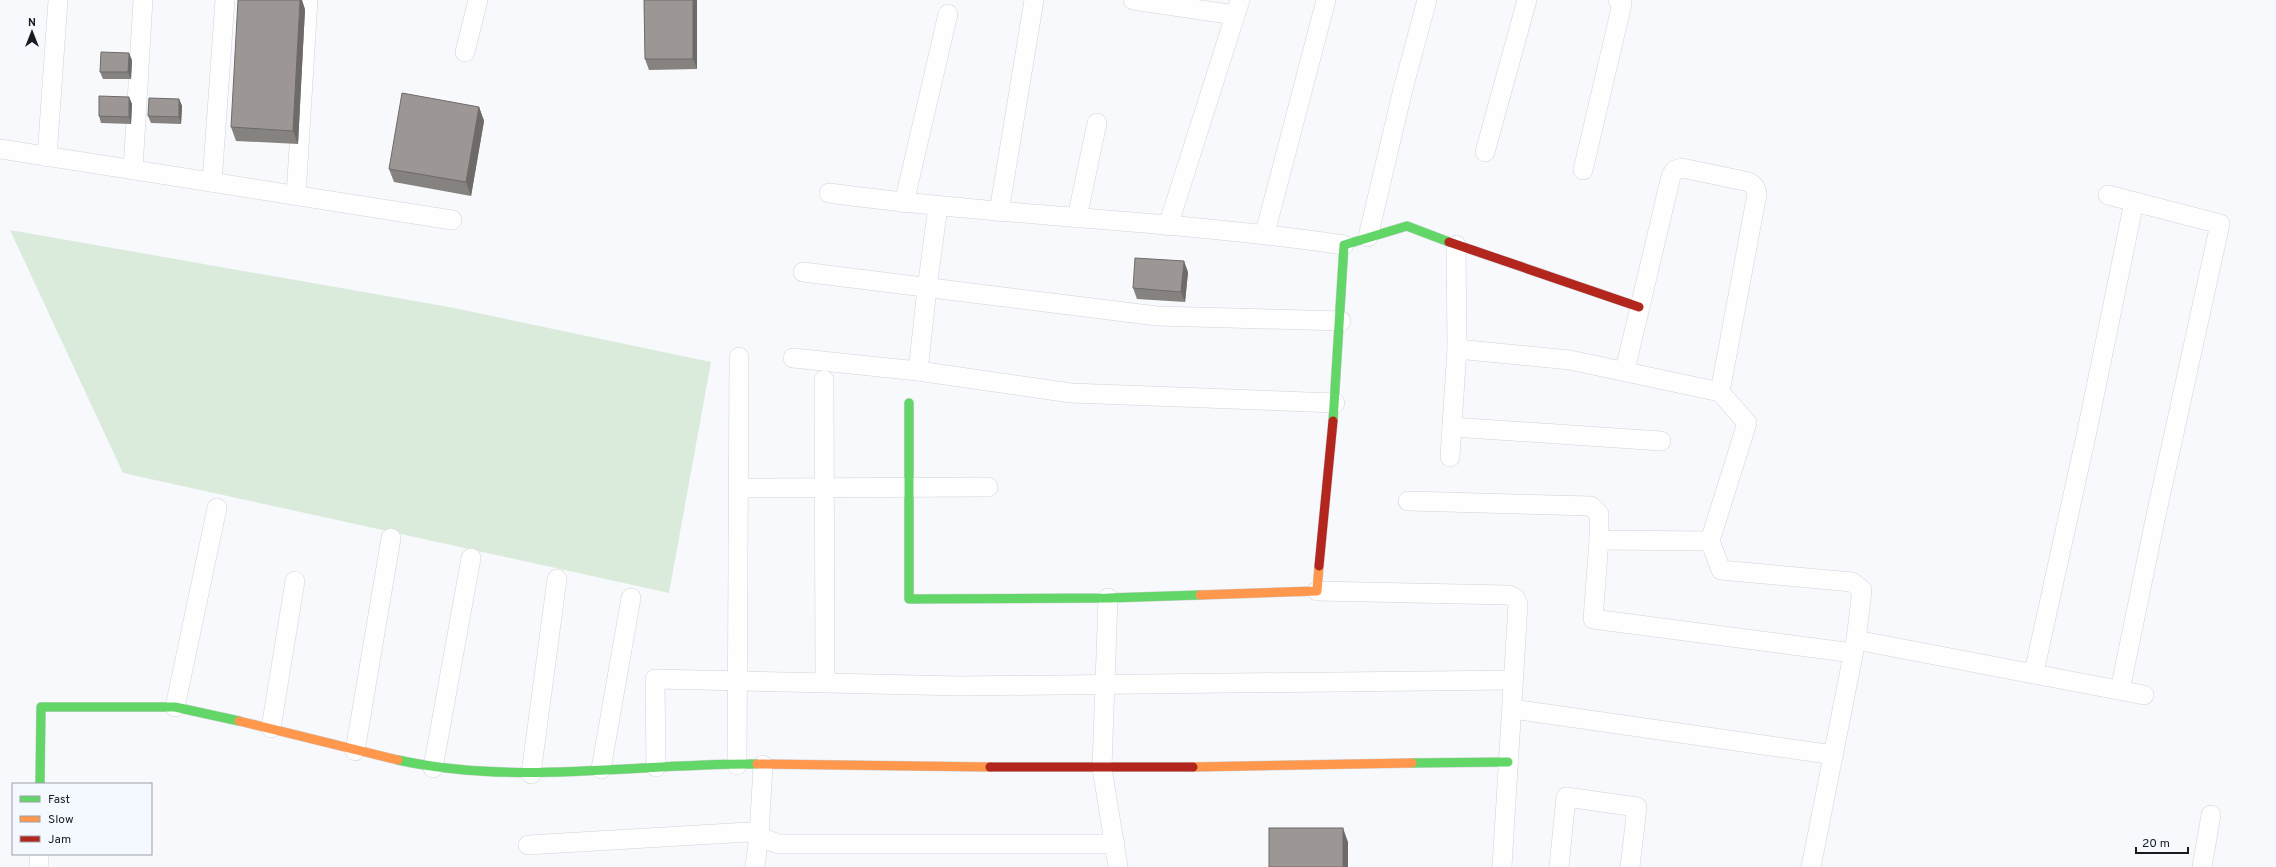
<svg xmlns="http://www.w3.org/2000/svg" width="2276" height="867" font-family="Overpass,sans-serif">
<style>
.green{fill:#daebdc}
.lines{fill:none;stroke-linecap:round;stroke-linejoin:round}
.street-casing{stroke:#d1d3d6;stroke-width:20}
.fast-casing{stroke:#d1d3d6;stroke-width:10}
.slow-casing{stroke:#d1d3d6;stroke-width:10}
.jam-casing{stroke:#d1d3d6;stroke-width:10}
.street{stroke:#fefeff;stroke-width:19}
.fast{stroke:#63d668;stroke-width:9}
.slow{stroke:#ff974d;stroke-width:9}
.jam{stroke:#b3261e;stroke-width:9}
.wall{fill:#86827f}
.shaded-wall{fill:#6d6a68}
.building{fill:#9c9794;stroke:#6d6a68}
</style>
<rect width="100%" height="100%" fill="#f7f9fc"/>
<!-- green -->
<polygon class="green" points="10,230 449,307 711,362 669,593 123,473"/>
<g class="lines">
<!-- street casing -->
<g class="street-casing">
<g id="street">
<polyline points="1133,0 1235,15"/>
<polyline points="465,52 478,0"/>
<polyline points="0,149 452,220"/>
<polyline points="1485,152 1527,0"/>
<polyline points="47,157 58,0"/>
<polyline points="133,170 143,0"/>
<polyline points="1583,170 1622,4 1618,0"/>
<polyline points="212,182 225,0"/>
<path d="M829,193C1000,216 1173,220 1344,245"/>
<polyline points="2108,195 2220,224 2155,520 2120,690"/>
<polyline points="296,196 308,0"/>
<polyline points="904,203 948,14"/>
<polyline points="999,212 1034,0"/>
<polyline points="1077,218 1097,123"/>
<polyline points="1168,226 1240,0"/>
<polyline points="1265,233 1326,0"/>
<polyline points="1368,237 1403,89 1427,0"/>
<polyline points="803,272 1157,316 1341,321"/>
<polyline points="1457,349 1570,360 1720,392 1747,423 1710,541 1721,570 1852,582 1862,590 1856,640 1811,867"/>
<polyline points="793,358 918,371 1071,393 1335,403"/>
<polyline points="1625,370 1671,176 1675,170 1682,168 1749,182 1755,187 1757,194 1720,392"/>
<polyline points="918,371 927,289 938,206"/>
<polyline points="824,380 825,682"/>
<polyline points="1452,427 1661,441"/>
<polyline points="1450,457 1457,349 1456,245"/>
<polyline points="738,488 988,487"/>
<polyline points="1408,501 1591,506 1599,514 1599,540 1710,541"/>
<polyline points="1599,540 1593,619 1853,653"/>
<polyline points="1317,591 1509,595 1515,598 1518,604 1502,867"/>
<polyline points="1108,598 1102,768 1118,867"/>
<polyline points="1856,640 2144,695"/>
<polyline points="2034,672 2086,436 2134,202"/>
<polyline points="175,707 217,508"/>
<polyline points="1512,709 1834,755"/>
<polyline points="271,728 295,581"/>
<polyline points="355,751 391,538"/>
<polyline points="737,765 739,357"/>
<polyline points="656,767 655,679 960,686 1513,680"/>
<polyline points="433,768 471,558"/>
<polyline points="601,769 631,598"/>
<polyline points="531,774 557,579"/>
<polyline points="528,845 749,832 778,844 1115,844"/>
<polyline points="39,867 39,854"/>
<polyline points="755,867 759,836 763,765"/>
<polyline points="1559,867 1566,797 1637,807 1630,867"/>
<polyline points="2202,867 2211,815"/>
</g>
</g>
<!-- fast casing -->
<g class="fast-casing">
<g id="fast">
<polyline points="909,403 909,599 1108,598 1200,595"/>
<polyline points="1333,421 1344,245 1407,226 1449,242"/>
<path d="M398,760C516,786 638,763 757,764"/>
<polyline points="1412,763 1508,762"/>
<polyline points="40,784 41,707 175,707 239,721"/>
</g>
</g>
<!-- slow casing -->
<g class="slow-casing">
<g id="slow">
<polyline points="1200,595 1317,591 1319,566"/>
<polyline points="239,721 398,760"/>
<polyline points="757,764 990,767"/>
<polyline points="1193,767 1412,763"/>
</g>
</g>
<!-- jam casing -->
<g class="jam-casing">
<g id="jam">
<polyline points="1449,242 1639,307"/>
<polyline points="1319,566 1333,421"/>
<polyline points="990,767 1193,767"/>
</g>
</g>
<!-- street -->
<use href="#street" class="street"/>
<!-- fast -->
<use href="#fast" class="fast"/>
<!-- slow -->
<use href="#slow" class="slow"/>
<!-- jam -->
<use href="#jam" class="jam"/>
</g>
<!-- wall -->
<g class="wall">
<polygon points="644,0 697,0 697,69 649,70 645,59"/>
<polygon points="305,9 298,144 236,141 231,127"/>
<polygon points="132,60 131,79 103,79 100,72"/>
<polygon points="129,97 132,104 131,124 101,123 99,116"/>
<polygon points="179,99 182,106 181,124 151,123 148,116"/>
<polygon points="479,107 484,121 471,196 394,182 389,169"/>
<polygon points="1188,272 1185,302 1137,299 1133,288"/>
</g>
<!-- shaded-wall -->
<g class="shaded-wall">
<polygon points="300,0 302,0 305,9 298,144 293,131"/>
<polygon points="693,0 697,0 697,69 693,59"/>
<polygon points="129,53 132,60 131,79 128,72"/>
<polygon points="129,97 132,104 131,124 129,117"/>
<polygon points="179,99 182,106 181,124 179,117"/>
<polygon points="479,107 484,121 471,196 466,182"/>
<polygon points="1184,261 1188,272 1185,302 1181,292"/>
<polygon points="1343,828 1348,842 1348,867 1343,867"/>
</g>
<!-- building -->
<g class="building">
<polygon points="238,0 300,0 293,131 231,127"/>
<polygon points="644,0 693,0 693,59 645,59"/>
<polygon points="101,52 129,53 128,72 100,72"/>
<polygon points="402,93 479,107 466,182 389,169"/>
<polygon points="99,96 129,97 129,117 99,116"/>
<polygon points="149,98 179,99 179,117 148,116"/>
<polygon points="1135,258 1184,261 1181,292 1133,288"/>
<rect x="1269" y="828" width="74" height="39"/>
</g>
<!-- legend -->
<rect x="12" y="783" width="140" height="72" fill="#f4f8ff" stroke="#9ca0a5"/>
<rect x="20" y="796" width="20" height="6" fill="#63d668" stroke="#9ca0a5"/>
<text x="48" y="803" font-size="12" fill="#191b1f">Fast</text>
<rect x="20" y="816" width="20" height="6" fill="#ff974d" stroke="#9ca0a5"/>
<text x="48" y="823" font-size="12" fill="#191b1f">Slow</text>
<rect x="20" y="836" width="20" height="6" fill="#b3261e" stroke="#9ca0a5"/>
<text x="48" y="843" font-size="12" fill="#191b1f">Jam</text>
<!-- north arrow -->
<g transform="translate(32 32)" stroke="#f4f8ff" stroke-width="3" paint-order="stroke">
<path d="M0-3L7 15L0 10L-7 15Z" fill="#191b1f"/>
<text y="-6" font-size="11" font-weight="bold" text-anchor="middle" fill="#191b1f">N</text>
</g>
<!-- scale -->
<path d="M2136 847v6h52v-6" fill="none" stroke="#191b1f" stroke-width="2"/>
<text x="2142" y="847" font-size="12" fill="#191b1f" stroke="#f4f8ff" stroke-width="3" paint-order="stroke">20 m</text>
</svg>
